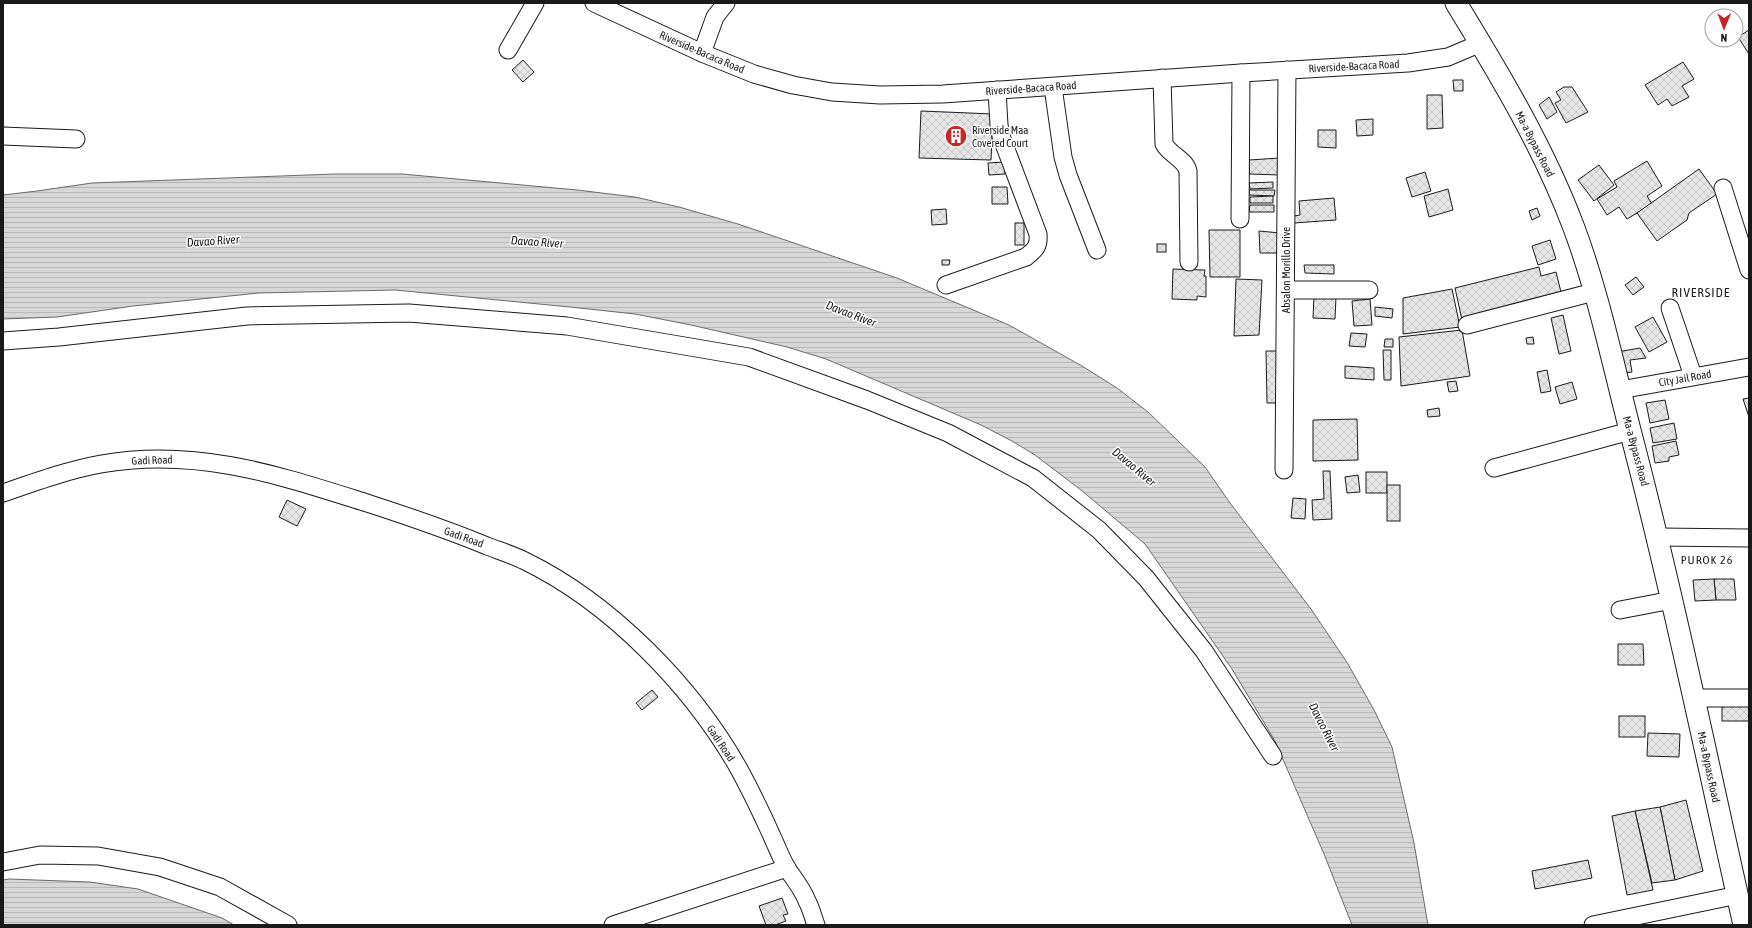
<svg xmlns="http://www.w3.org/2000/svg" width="1752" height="928" font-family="'Asap Condensed',sans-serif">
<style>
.water{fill:url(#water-rules);stroke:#6a6a6a}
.building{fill:url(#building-cross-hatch);stroke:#1a1a1a}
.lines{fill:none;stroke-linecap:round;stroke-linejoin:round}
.minor-casing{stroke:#1a1a1a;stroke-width:19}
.major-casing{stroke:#1a1a1a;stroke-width:23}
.minor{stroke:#fff;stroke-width:17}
.major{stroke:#fff;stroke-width:21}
.labels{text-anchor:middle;stroke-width:3;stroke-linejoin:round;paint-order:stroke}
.street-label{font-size:11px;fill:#1a1a1a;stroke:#fff}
.poi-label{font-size:11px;fill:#1a1a1a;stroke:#fff;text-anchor:start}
.water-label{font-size:12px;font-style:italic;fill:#1a1a1a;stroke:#fff}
.neighbourhood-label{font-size:12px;letter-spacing:1px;fill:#1a1a1a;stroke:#fff}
.quarter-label{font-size:13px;letter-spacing:1px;fill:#1a1a1a;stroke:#fff}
</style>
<defs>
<pattern id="water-rules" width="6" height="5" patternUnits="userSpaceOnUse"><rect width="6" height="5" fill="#d7d7d7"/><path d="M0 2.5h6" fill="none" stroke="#b8b8b8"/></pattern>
<pattern id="building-cross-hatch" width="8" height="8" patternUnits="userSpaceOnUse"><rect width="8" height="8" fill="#e6e6e6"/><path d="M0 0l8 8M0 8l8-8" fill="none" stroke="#c5c5c5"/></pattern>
</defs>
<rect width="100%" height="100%" fill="#fff"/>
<!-- water -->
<g class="water">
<polygon points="335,174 402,174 577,190 635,197 679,207 738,224 897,278 1009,325 1082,366 1117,388 1148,412 1205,467 1230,503 1311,609 1348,664 1374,710 1392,747 1414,843 1428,925 1352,925 1324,854 1275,741 1232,669 1145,544 1081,490 1035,455 1012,441 981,425 826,359 787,347 691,325 635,314 570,307 395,290 259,293 133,306 57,317 3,319 3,195 37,191 92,183"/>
<polygon points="9,879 90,882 138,889 222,918 234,925 3,925 3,880"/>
</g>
<!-- building -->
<g class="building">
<polygon points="1749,30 1749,54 1738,37"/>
<polygon points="523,60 534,72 523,82 512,70"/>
<polygon points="1683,62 1694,79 1682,86 1689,97 1672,106 1667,99 1658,105 1645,85"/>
<polygon points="1453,80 1463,80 1463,91 1454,91"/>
<polygon points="1564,87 1572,87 1588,112 1566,123 1555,103 1561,100 1556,92"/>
<polygon points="1427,95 1442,95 1443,128 1427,129"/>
<polygon points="1549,97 1557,112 1547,119 1539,105"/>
<polygon points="921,111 993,114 991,160 919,158"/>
<polygon points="1373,119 1373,135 1357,136 1356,120"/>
<polygon points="1318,130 1336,130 1336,148 1318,147"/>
<polygon points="1280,158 1280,175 1249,174 1249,160"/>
<polygon points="1647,161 1662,186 1647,196 1652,204 1627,219 1619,207 1607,215 1597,199 1617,187 1614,181"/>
<polygon points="1005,162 1005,174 989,175 988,163"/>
<polygon points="1599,165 1614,185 1594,201 1578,180"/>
<polygon points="1699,169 1717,194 1689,213 1687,220 1657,241 1637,213"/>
<polygon points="1425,172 1431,191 1412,197 1406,178"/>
<polygon points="1273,182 1273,188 1250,189 1249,183"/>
<polygon points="992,187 1007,187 1008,204 992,204"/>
<polygon points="1448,189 1453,210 1429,217 1424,196"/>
<polygon points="1249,190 1275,190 1274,196 1249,195"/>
<polygon points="1273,196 1273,203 1250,203 1250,197"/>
<polygon points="1334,198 1336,220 1294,223 1294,216 1300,215 1299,201"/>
<polygon points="1250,205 1274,205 1274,212 1249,212"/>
<polygon points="1537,208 1540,216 1532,220 1529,211"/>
<polygon points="946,209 947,224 932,225 931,210"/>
<rect x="1015" y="223" width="9" height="22"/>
<polygon points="1209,230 1240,230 1240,277 1210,277"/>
<polygon points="1259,231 1280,233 1279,253 1260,253"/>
<polygon points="1550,240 1556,259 1538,265 1532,246"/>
<rect x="1157" y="244" width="9" height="8"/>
<polygon points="942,260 950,260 949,265 942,265"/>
<polygon points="1304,265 1334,265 1334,274 1305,273"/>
<polygon points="1539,267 1541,276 1556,272 1562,296 1462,320 1455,288"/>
<polygon points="1173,269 1205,270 1204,276 1206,276 1206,297 1197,296 1197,300 1172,299"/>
<polygon points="1636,277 1644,287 1633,295 1625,285"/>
<polygon points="1236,279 1262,280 1259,335 1234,336"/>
<polygon points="1452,289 1460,327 1403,334 1403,298"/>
<polygon points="1314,296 1336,297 1335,319 1313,318"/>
<polygon points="1370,299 1372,325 1354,326 1352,301"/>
<polygon points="1375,307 1393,309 1392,318 1375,316"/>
<polygon points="1563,315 1571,351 1559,354 1551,318"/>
<polygon points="1653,317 1667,342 1649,352 1635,327"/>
<polygon points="1462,330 1470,376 1401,386 1399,337"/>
<polygon points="1351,333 1367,334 1365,347 1349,346"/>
<polygon points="1533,337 1534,344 1527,344 1526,338"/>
<polygon points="1385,339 1393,339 1393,347 1384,347"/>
<polygon points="1640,348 1646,358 1630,360 1632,372 1620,374 1617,352"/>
<polygon points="1383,350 1391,350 1391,380 1384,380"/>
<polygon points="1266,351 1278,351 1279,403 1267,403"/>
<polygon points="1345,366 1374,368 1374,380 1345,378"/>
<polygon points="1547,370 1551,391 1541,393 1537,372"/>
<polygon points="1456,381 1458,391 1449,392 1447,382"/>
<polygon points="1572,382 1577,399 1560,404 1555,387"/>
<polygon points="1749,398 1749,417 1743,399"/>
<polygon points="1665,400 1669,419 1650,423 1646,403"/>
<polygon points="1439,408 1440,416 1428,417 1427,410"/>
<polygon points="1357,419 1358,460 1313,461 1313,420"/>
<polygon points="1674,423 1677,439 1653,443 1650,428"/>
<polygon points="1676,441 1679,455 1669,457 1669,461 1655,463 1652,446"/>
<polygon points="1323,471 1330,471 1332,519 1313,520 1312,500 1324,499"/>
<rect x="1366" y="472" width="21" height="21"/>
<polygon points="1358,475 1360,492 1347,493 1345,477"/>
<rect x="1387" y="485" width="13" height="36"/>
<polygon points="1293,498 1306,499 1305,519 1291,518"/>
<polygon points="287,500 306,509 297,526 279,517"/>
<polygon points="1714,579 1734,579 1736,600 1716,600"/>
<polygon points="1714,579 1716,600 1695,601 1693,580"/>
<polygon points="1618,644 1643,644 1644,665 1618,665"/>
<polygon points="652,690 658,697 642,710 636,703"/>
<rect x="1722" y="705" width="27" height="16"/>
<rect x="1619" y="716" width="26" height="21"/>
<polygon points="1648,733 1680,734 1679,757 1647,756"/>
<polygon points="1686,800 1703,871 1675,880 1660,807"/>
<polygon points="1660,807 1675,880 1652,883 1635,811"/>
<polygon points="1635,811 1653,890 1627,895 1612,816"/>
<polygon points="1588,860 1592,878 1535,889 1532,871"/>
<polygon points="782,898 788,914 783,915 786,921 775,925 766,925 759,906"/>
</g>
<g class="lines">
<!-- minor casing -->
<g class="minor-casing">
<g id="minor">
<polyline points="594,3 702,53 754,74 793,85 832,92 880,95 943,94 1241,73 1408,63 1448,57 1481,43"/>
<polyline points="508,50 535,3"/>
<polyline points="702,53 715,17 726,3"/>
<path d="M1162,78L1164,144C1170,155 1185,159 1188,171L1189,262"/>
<polyline points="1053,87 1063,157 1068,175 1097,250"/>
<polyline points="3,136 76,139"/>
<polyline points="1723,188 1749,270"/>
<polyline points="1240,219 1241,73"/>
<path d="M946,285L1026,257C1036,249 1039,246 1038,234L1001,136L999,125L997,90"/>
<polyline points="1287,290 1369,290"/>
<polyline points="1670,308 1693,376"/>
<polyline points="1467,325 1594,292"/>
<polyline points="3,341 59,337 247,316 409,313 567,326 749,357 867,400 948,433 1033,478 1099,530 1146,578 1204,651 1273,756"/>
<polyline points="1620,390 1749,367"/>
<polyline points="1494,468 1630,431"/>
<polyline points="1284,470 1287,70"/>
<path d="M3,493C35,482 68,470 101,464C196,447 278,475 367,503C407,516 448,530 487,546C500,551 513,555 525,561C611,603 692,686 739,769C752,793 764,818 775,843C779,852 783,862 788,870C795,880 803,890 807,901C811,908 813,917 816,925"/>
<polyline points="1658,537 1749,538"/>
<polyline points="1620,610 1672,600"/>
<polyline points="1694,698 1749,698"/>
<polyline points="3,862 40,855 98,856 160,867 220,887 288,925"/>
<polyline points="613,925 787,868"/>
<polyline points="1593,925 1738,895"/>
</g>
</g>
<!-- major casing -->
<g class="major-casing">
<path id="major" d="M1456,3C1500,75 1544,148 1574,228C1598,292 1613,364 1630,430C1673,594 1707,760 1744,925"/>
</g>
<!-- minor -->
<use href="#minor" class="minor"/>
<!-- major -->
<use href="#major" class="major"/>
</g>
<!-- icons -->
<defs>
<g id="building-disc" transform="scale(1.15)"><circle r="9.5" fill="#c62828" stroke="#fff"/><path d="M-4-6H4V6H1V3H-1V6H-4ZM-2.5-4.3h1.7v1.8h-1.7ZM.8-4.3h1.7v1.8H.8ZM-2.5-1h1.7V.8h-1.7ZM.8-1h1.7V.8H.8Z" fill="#fff"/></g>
</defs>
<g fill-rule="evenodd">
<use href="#building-disc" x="956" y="136"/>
</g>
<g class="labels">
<!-- street labels -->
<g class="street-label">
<text transform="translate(702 52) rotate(23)" y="4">Riverside-Bacaca Road</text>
<text transform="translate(1354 66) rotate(-3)" y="4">Riverside-Bacaca Road</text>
<text transform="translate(1031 88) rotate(-4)" y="4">Riverside-Bacaca Road</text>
<text transform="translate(1535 144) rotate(63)" y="4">Ma-a Bypass Road</text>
<text transform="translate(1286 270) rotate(-90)" y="4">Absalon Morillo Drive</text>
<text transform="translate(1685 378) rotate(-10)" y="4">City Jail Road</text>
<text transform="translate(1636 451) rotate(75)" y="4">Ma-a Bypass Road</text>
<text transform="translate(152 460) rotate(-2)" y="4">Gadi Road</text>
<text transform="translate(464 537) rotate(20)" y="4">Gadi Road</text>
<text transform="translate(721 743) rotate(56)" y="4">Gadi Road</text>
<text transform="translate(1709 767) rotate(78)" y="4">Ma-a Bypass Road</text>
</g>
<!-- poi labels -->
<g class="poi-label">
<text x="972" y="134">Riverside Maa<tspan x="972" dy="13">Covered Court</tspan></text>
</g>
<!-- water labels -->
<g class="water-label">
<text transform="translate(213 241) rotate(-4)" y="4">Davao River</text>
<text transform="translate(537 242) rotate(4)" y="4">Davao River</text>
<text transform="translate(851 314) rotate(21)" y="4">Davao River</text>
<text transform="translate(1134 467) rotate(40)" y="4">Davao River</text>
<text transform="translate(1324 727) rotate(63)" y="4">Davao River</text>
</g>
<!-- neighbourhood labels -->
<g class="neighbourhood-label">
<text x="1707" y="564">PUROK 26</text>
</g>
<!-- quarter labels -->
<g class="quarter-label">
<text x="1701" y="297">RIVERSIDE</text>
</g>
</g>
<!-- border -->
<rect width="1752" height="928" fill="none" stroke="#1a1a1a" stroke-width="8"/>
<!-- north arrow -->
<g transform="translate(1724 28) rotate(181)"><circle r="19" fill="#ffffff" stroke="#a3a3a3"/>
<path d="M0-3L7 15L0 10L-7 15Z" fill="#c62828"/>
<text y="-6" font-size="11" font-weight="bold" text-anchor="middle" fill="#1a1a1a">N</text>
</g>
</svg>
